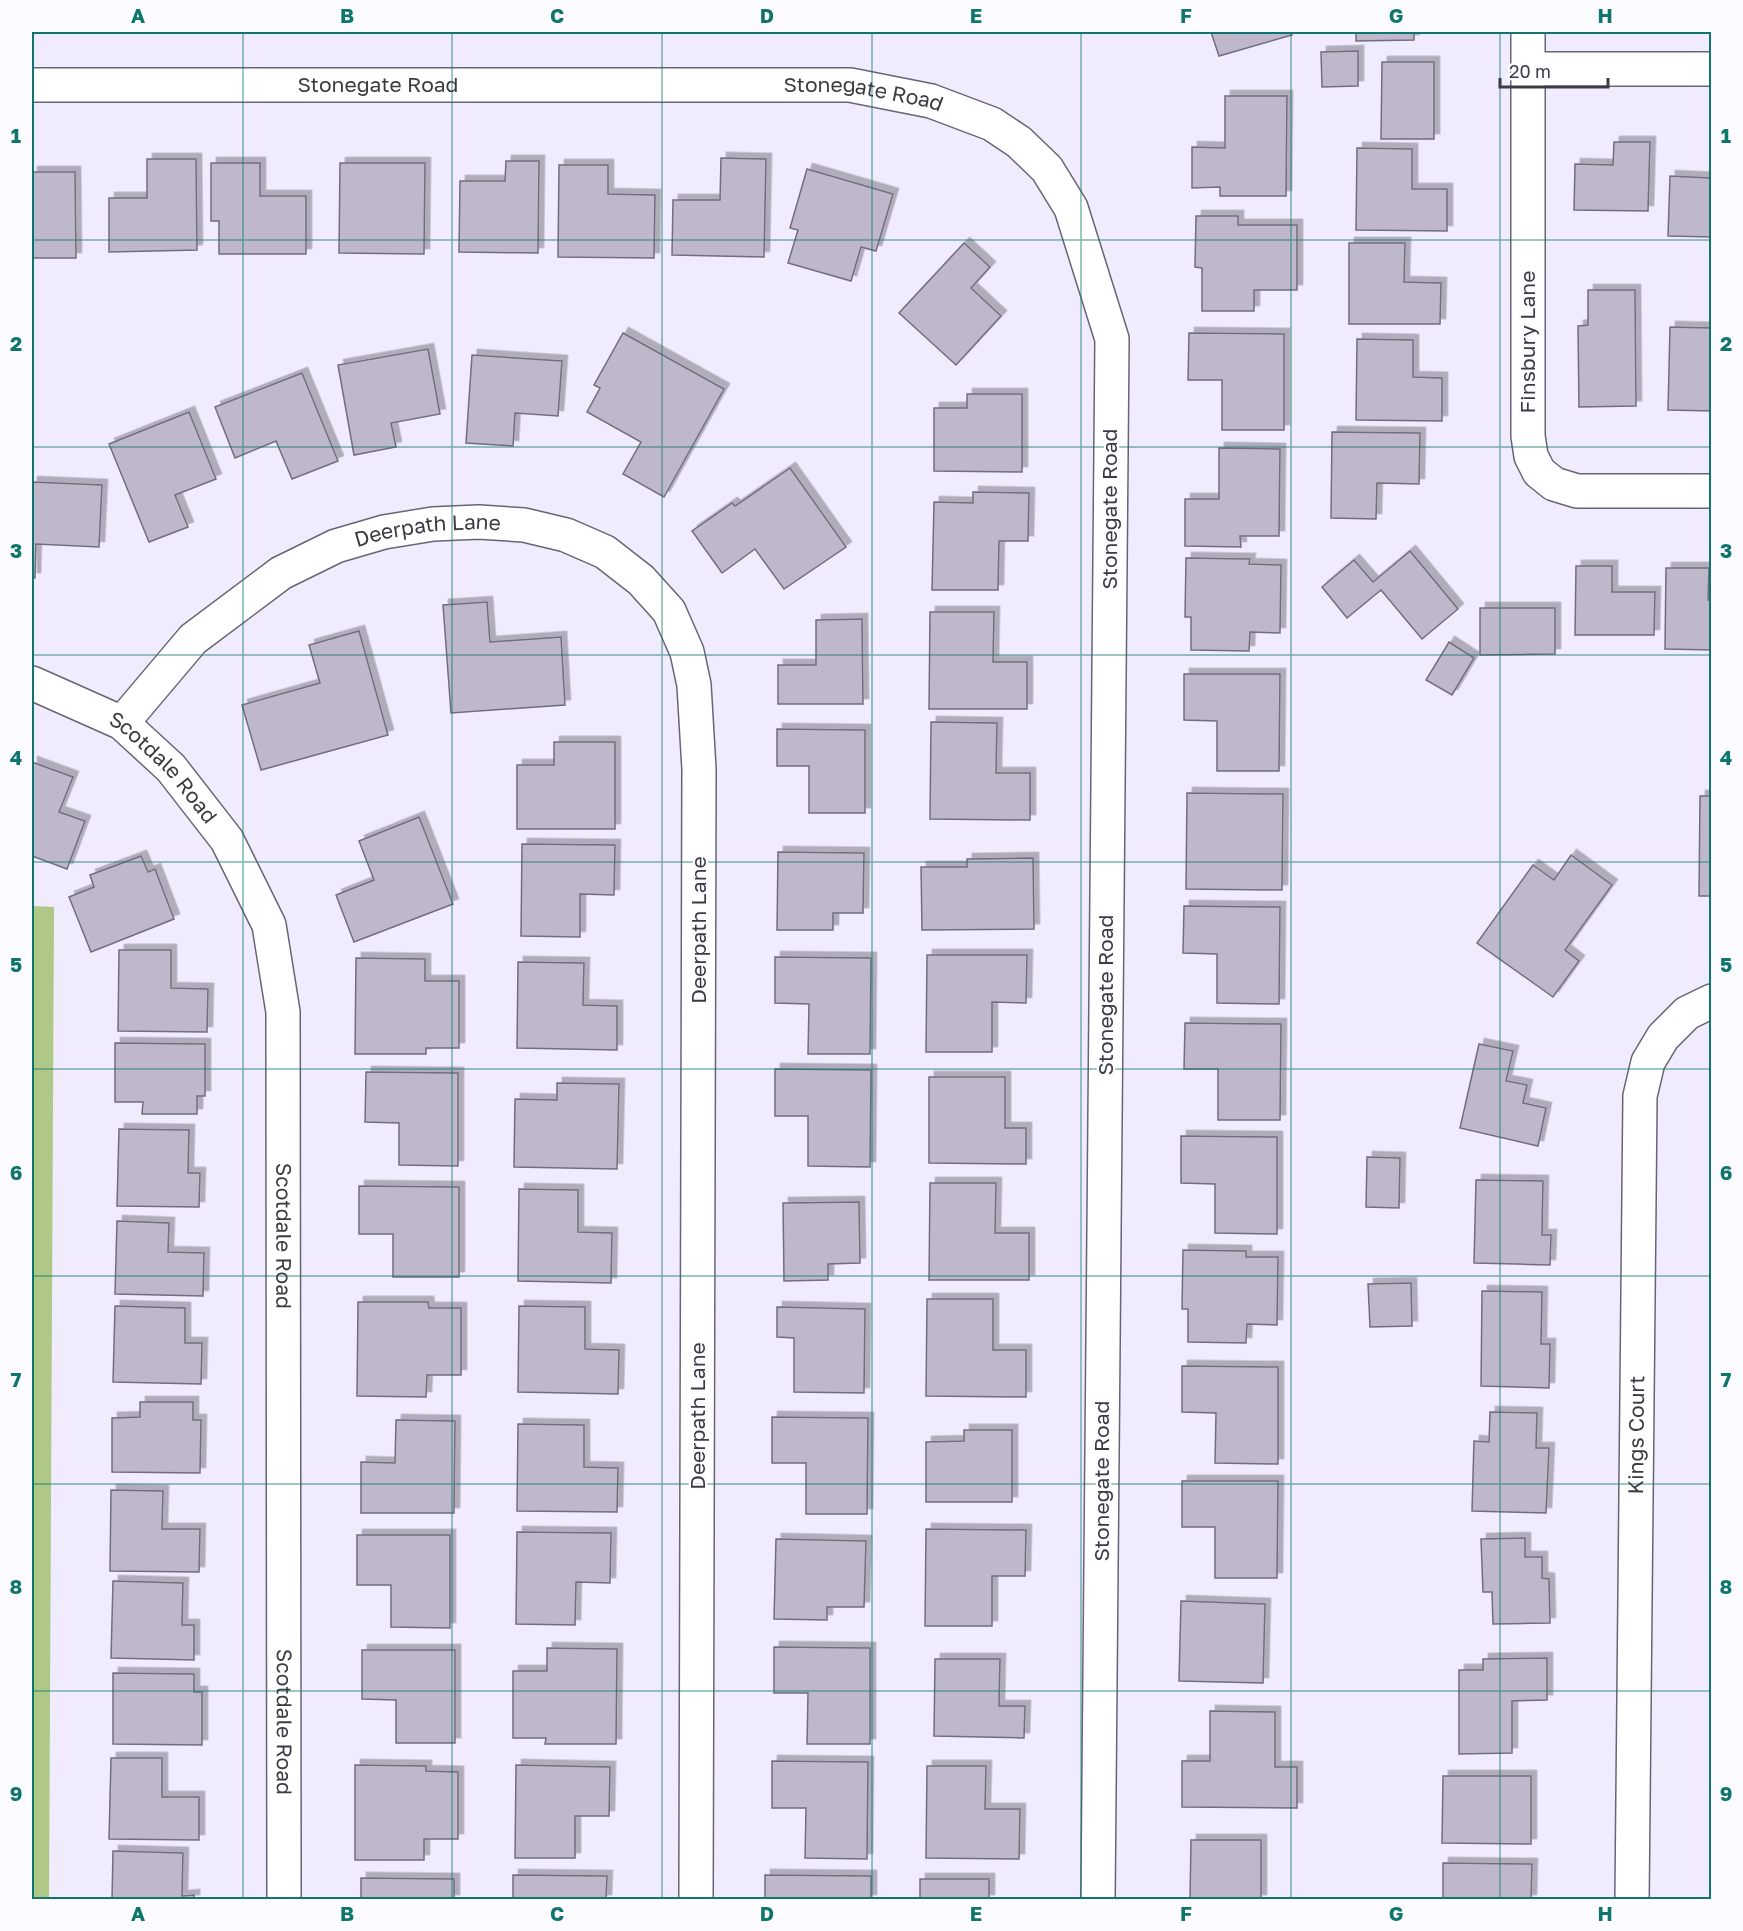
<svg xmlns="http://www.w3.org/2000/svg" width="1743" height="1931" font-family="'Golos Text',sans-serif">
<style>
.green{fill:#adc887}
.building{fill:#beb8ca;stroke:#736e7f;stroke-width:1.5;filter:url(#shadow)}
.lines{fill:none;stroke-linecap:round;stroke-linejoin:round}
.minor-casing{stroke:#696475;stroke-width:36}
.minor{stroke:#fff;stroke-width:33}
.grid{fill:none;stroke:#0f766e;stroke-width:1.5;stroke-opacity:0.55}
.labels{text-anchor:middle;stroke-width:4.5;stroke-linejoin:round;paint-order:stroke}
.street-label{font-size:21px;fill:#3d3b42;stroke:#fcfbff}
.neatline{fill:none;stroke:#0f766e;stroke-width:2}
.grid-label{font-size:20px;text-anchor:middle;font-weight:bold;fill:#0f766e}
</style>
<defs>
<filter id="shadow"><feDropShadow dx="5.5" dy="-5.5" stdDeviation="0" flood-color="#0004"/></filter>
</defs>
<rect width="100%" height="100%" fill="#f1ebfe"/>
<!-- green -->
<polygon class="green" points="32,906 54,907 49,1900 32,1899"/>
<!-- building -->
<g class="building">
<polygon points="1211,32 1291,32 1292,35 1219,56"/>
<polygon points="1356,32 1414,32 1414,40 1356,41"/>
<polygon points="1358,51 1358,86 1322,87 1321,52"/>
<polygon points="1382,62 1434,62 1434,139 1381,139"/>
<polygon points="1225,96 1287,96 1286,196 1220,196 1220,187 1192,188 1192,147 1225,148"/>
<polygon points="1614,142 1650,142 1648,211 1574,210 1575,164 1613,165"/>
<polygon points="1357,148 1412,149 1412,189 1447,189 1447,231 1356,230"/>
<polygon points="721,158 766,159 764,257 672,255 673,200 720,200"/>
<polygon points="147,159 196,159 197,250 109,252 109,198 147,198"/>
<polygon points="506,161 539,161 538,253 459,252 460,181 505,181"/>
<polygon points="211,163 260,163 260,196 306,196 306,254 219,254 219,221 211,221"/>
<polygon points="340,163 425,163 424,254 339,253"/>
<polygon points="559,165 608,165 608,194 655,195 654,258 558,257"/>
<polygon points="1712,167 1712,237 1668,236 1670,176 1711,178"/>
<polygon points="807,169 893,194 876,251 861,247 851,281 788,263 798,230 790,228"/>
<polygon points="32,172 75,172 76,258 32,258"/>
<polygon points="1196,216 1238,216 1238,225 1297,225 1297,290 1254,290 1254,311 1202,311 1202,268 1195,267"/>
<polygon points="964,243 990,267 971,288 1001,316 956,365 899,313"/>
<polygon points="1349,243 1405,243 1404,282 1441,283 1440,324 1349,324"/>
<polygon points="1588,290 1635,290 1636,406 1579,407 1578,326 1588,325"/>
<polygon points="1670,327 1712,328 1712,411 1668,410"/>
<polygon points="623,333 724,389 664,497 623,474 641,442 587,412 600,388 594,385"/>
<polygon points="1189,333 1284,334 1284,430 1222,430 1222,380 1188,380"/>
<polygon points="1357,339 1413,340 1413,377 1442,378 1442,421 1356,420"/>
<polygon points="428,349 440,414 391,423 396,447 354,455 338,365"/>
<polygon points="472,355 562,361 558,416 515,413 513,446 466,443"/>
<polygon points="302,373 338,461 292,479 276,441 235,458 215,407"/>
<polygon points="967,394 1022,394 1022,472 934,471 934,408 967,408"/>
<polygon points="189,412 216,479 175,495 188,527 149,542 109,444"/>
<polygon points="1332,432 1420,433 1419,484 1377,483 1376,519 1331,518"/>
<polygon points="1219,448 1280,449 1279,536 1240,536 1241,547 1185,546 1185,499 1219,499"/>
<polygon points="790,468 846,547 784,589 755,549 722,573 692,531 732,503 735,506"/>
<polygon points="32,482 102,485 99,547 36,544 35,578 32,578"/>
<polygon points="973,492 1029,493 1028,541 999,541 998,590 932,590 934,502 973,503"/>
<polygon points="1410,551 1458,609 1422,639 1381,590 1347,618 1322,587 1354,560 1373,582"/>
<polygon points="1186,558 1250,559 1249,564 1281,565 1280,633 1250,632 1249,651 1191,650 1191,617 1185,617"/>
<polygon points="1576,566 1612,566 1612,592 1655,592 1654,635 1575,635"/>
<polygon points="1666,568 1709,568 1708,600 1712,600 1712,650 1665,649"/>
<polygon points="487,602 490,642 561,637 565,705 451,713 443,605"/>
<polygon points="1480,608 1555,608 1555,654 1480,655"/>
<polygon points="930,612 994,612 993,662 1027,662 1027,709 929,709"/>
<polygon points="862,619 863,704 778,704 778,665 816,665 816,620"/>
<polygon points="359,631 388,735 261,770 242,705 320,683 309,645"/>
<polygon points="1449,642 1474,658 1452,695 1426,680"/>
<polygon points="1184,674 1280,674 1279,771 1217,771 1217,721 1184,720"/>
<polygon points="931,722 997,723 996,773 1030,773 1030,820 930,819"/>
<polygon points="777,729 865,730 865,813 809,813 809,766 777,766"/>
<polygon points="554,742 615,742 615,829 517,829 517,765 554,765"/>
<polygon points="32,762 73,777 59,812 85,821 67,869 32,856"/>
<polygon points="1187,793 1283,794 1282,890 1186,889"/>
<polygon points="1700,796 1712,796 1712,896 1699,896"/>
<polygon points="419,817 453,904 354,942 336,895 374,880 359,841"/>
<polygon points="522,844 615,845 614,895 580,894 580,937 521,936"/>
<polygon points="778,852 864,853 863,913 833,913 833,930 777,930"/>
<polygon points="1571,855 1612,885 1565,950 1579,961 1553,997 1477,943 1533,865 1554,880"/>
<polygon points="141,856 148,872 155,869 174,919 91,952 69,897 94,887 90,875"/>
<polygon points="1033,858 1034,929 922,930 921,867 967,867 967,859"/>
<polygon points="1184,906 1280,907 1279,1004 1217,1003 1217,954 1183,953"/>
<polygon points="119,950 171,950 171,988 208,989 207,1032 118,1031"/>
<polygon points="927,955 1027,955 1026,1003 992,1002 992,1052 926,1052"/>
<polygon points="775,957 871,958 870,1054 808,1054 809,1004 775,1003"/>
<polygon points="356,958 425,959 425,981 459,981 459,1048 426,1048 426,1054 355,1054"/>
<polygon points="518,962 584,963 583,1005 617,1006 617,1050 517,1048"/>
<polygon points="1185,1023 1281,1024 1280,1120 1218,1120 1218,1069 1184,1069"/>
<polygon points="115,1043 205,1044 205,1096 197,1096 197,1114 142,1114 143,1102 115,1102"/>
<polygon points="1479,1044 1513,1051 1506,1081 1527,1085 1523,1103 1546,1108 1538,1146 1460,1128"/>
<polygon points="775,1069 871,1070 870,1167 808,1166 808,1116 775,1116"/>
<polygon points="366,1072 458,1073 458,1166 399,1165 399,1123 365,1122"/>
<polygon points="929,1077 1005,1077 1005,1128 1026,1128 1026,1164 929,1163"/>
<polygon points="557,1083 619,1084 617,1169 514,1167 515,1099 557,1100"/>
<polygon points="119,1129 189,1130 188,1173 200,1173 199,1207 117,1206"/>
<polygon points="1181,1136 1277,1137 1277,1234 1215,1233 1215,1184 1181,1183"/>
<polygon points="1367,1157 1400,1158 1399,1208 1366,1207"/>
<polygon points="1476,1180 1543,1181 1542,1235 1551,1235 1550,1265 1474,1263"/>
<polygon points="930,1183 996,1183 995,1233 1029,1233 1029,1280 929,1280"/>
<polygon points="359,1186 459,1187 459,1277 393,1277 393,1234 359,1234"/>
<polygon points="519,1189 578,1190 578,1232 612,1233 611,1283 518,1281"/>
<polygon points="859,1202 860,1263 828,1264 828,1280 784,1281 783,1203"/>
<polygon points="117,1221 169,1223 168,1252 204,1253 203,1296 115,1294"/>
<polygon points="1183,1250 1246,1251 1246,1257 1278,1257 1277,1325 1247,1324 1246,1343 1188,1342 1188,1309 1182,1309"/>
<polygon points="1411,1283 1412,1326 1370,1327 1368,1284"/>
<polygon points="1482,1291 1542,1292 1541,1344 1550,1344 1549,1388 1481,1386"/>
<polygon points="927,1299 993,1299 993,1350 1026,1350 1026,1397 926,1396"/>
<polygon points="358,1302 428,1302 429,1308 461,1308 461,1375 427,1375 426,1397 357,1396"/>
<polygon points="115,1306 185,1308 185,1343 202,1343 201,1384 113,1382"/>
<polygon points="519,1306 585,1307 585,1349 619,1350 618,1394 518,1392"/>
<polygon points="777,1307 865,1309 864,1393 794,1392 794,1338 777,1337"/>
<polygon points="1182,1366 1278,1367 1278,1464 1215,1463 1216,1413 1182,1412"/>
<polygon points="140,1402 193,1402 193,1420 201,1420 200,1473 112,1472 112,1418 140,1417"/>
<polygon points="1490,1412 1537,1413 1536,1448 1549,1448 1546,1513 1472,1511 1474,1441 1489,1442"/>
<polygon points="772,1417 868,1418 867,1514 806,1514 806,1463 772,1463"/>
<polygon points="396,1420 455,1421 454,1513 361,1513 361,1462 395,1463"/>
<polygon points="518,1424 584,1425 584,1467 618,1468 617,1512 517,1511"/>
<polygon points="964,1430 1012,1430 1012,1502 926,1502 926,1442 964,1441"/>
<polygon points="1182,1481 1278,1481 1277,1578 1215,1578 1215,1527 1182,1527"/>
<polygon points="111,1490 163,1491 162,1529 200,1529 199,1572 110,1571"/>
<polygon points="926,1529 1026,1530 1025,1576 992,1576 992,1626 925,1626"/>
<polygon points="517,1532 611,1533 610,1583 576,1582 575,1625 516,1624"/>
<polygon points="357,1535 450,1535 450,1628 391,1627 391,1585 357,1585"/>
<polygon points="1525,1538 1525,1557 1542,1557 1542,1578 1549,1579 1550,1623 1493,1624 1492,1592 1483,1592 1481,1539"/>
<polygon points="776,1539 866,1541 864,1607 827,1607 827,1620 774,1619"/>
<polygon points="113,1581 183,1583 182,1625 194,1625 194,1660 111,1658"/>
<polygon points="1181,1601 1265,1604 1263,1683 1179,1681"/>
<polygon points="774,1647 870,1648 870,1744 807,1744 808,1693 774,1693"/>
<polygon points="547,1648 617,1649 616,1744 545,1744 546,1738 513,1738 513,1671 547,1671"/>
<polygon points="362,1650 455,1650 455,1743 396,1743 396,1700 362,1699"/>
<polygon points="1547,1658 1547,1700 1512,1701 1512,1753 1459,1754 1459,1670 1483,1670 1483,1659"/>
<polygon points="935,1659 1000,1659 999,1706 1025,1706 1024,1738 934,1736"/>
<polygon points="113,1673 194,1674 194,1692 202,1692 202,1745 113,1744"/>
<polygon points="1210,1711 1275,1712 1275,1767 1297,1767 1297,1808 1182,1807 1182,1761 1210,1761"/>
<polygon points="111,1758 162,1758 162,1797 199,1797 199,1840 109,1839"/>
<polygon points="772,1761 868,1762 867,1859 805,1858 806,1808 772,1808"/>
<polygon points="355,1765 426,1766 426,1771 458,1772 458,1839 424,1839 424,1860 355,1860"/>
<polygon points="516,1765 610,1767 609,1816 575,1816 575,1858 515,1858"/>
<polygon points="927,1766 986,1766 985,1809 1020,1809 1019,1859 926,1858"/>
<polygon points="1443,1776 1531,1776 1531,1844 1442,1843"/>
<polygon points="1191,1840 1261,1840 1261,1900 1190,1900"/>
<polygon points="113,1851 183,1853 182,1896 194,1895 194,1900 112,1900"/>
<polygon points="1443,1863 1532,1864 1531,1900 1443,1900"/>
<polygon points="513,1875 607,1876 606,1900 513,1900"/>
<polygon points="765,1875 871,1876 871,1900 765,1900"/>
<polygon points="361,1878 454,1879 454,1900 361,1900"/>
<rect x="920" y="1879" width="69" height="21"/>
</g>
<g class="lines">
<!-- minor casing -->
<g class="minor-casing">
<g id="minor">
<polyline points="1528,32 1528,436 1531,456 1539,472 1554,484 1577,491 1712,491"/>
<polyline points="1529,69 1712,69"/>
<path id="s1" d="M32,85H850L931,101L992,124L1019,142L1047,169L1071,208L1112,339L1098,1900"/>
<path id="s2" d="M32,683L122,723L171,768L227,840L269,925L283,1012L284,1900"/>
<path id="s3" d="M122,723L193,639L281,573L336,546L384,532L433,524L479,522L524,525L566,535L605,552L641,580L669,611L687,652L694,685L699,769L696,1900"/>
<path id="s4" d="M1632,1900L1640,1096L1648,1062L1663,1037L1687,1013L1712,1001"/>
</g>
</g>
<!-- minor -->
<use href="#minor" class="minor"/>
</g>
<!-- grid -->
<path class="grid" d="M243,32V1900M452,32V1900M662,32V1900M872,32V1900M1081,32V1900M1291,32V1900M1500,32V1900M32,240H1712M32,447H1712M32,655H1712M32,862H1712M32,1069H1712M32,1276H1712M32,1484H1712M32,1691H1712"/>
<g class="labels">
<!-- street labels -->
<g class="street-label">
<text dy="7" stroke="none"><textPath href="#s1" startOffset="346">Stonegate Road</textPath></text>
<text dy="7" stroke="none"><textPath href="#s1" startOffset="832">Stonegate Road</textPath></text>
<text transform="translate(1528 342) rotate(-90)" y="7">Finsbury Lane</text>
<text transform="translate(1110 509) rotate(-90)" y="7">Stonegate Road</text>
<text dy="7" stroke="none"><textPath href="#s3" startOffset="375">Deerpath Lane</textPath></text>
<text dy="7" stroke="none"><textPath href="#s2" startOffset="159">Scotdale Road</textPath></text>
<text transform="translate(699 930) rotate(-90)" y="7">Deerpath Lane</text>
<text transform="translate(1106 995) rotate(-90)" y="7">Stonegate Road</text>
<text dy="7" stroke="none"><textPath href="#s2" startOffset="663">Scotdale Road</textPath></text>
<text transform="translate(698 1416) rotate(-90)" y="7">Deerpath Lane</text>
<text dy="7" stroke="none"><textPath href="#s4" startOffset="465">Kings Court</textPath></text>
<text transform="translate(1102 1481) rotate(-90)" y="7">Stonegate Road</text>
<text dy="7" stroke="none"><textPath href="#s2" startOffset="1149">Scotdale Road</textPath></text>
</g>
</g>
<!-- border -->
<rect width="1743" height="1931" fill="none" stroke="#fcfbff" stroke-width="66"/>
<!-- scale -->
<path d="M1500 78v9h108v-9" fill="none" stroke="#3d3b42" stroke-width="3"/>
<text x="1509" y="78" font-size="18" fill="#3d3b42" stroke="#fcfbff" stroke-width="4.5" paint-order="stroke">20 m</text>
<rect x="33" y="33" width="1677" height="1865" class="neatline"/>
<g class="grid-label">
<text x="138" y="23">A</text>
<text x="347" y="23">B</text>
<text x="557" y="23">C</text>
<text x="767" y="23">D</text>
<text x="976" y="23">E</text>
<text x="1186" y="23">F</text>
<text x="1396" y="23">G</text>
<text x="1605" y="23">H</text>
<text x="16" y="143">1</text>
<text x="1726" y="143">1</text>
<text x="16" y="351">2</text>
<text x="1726" y="351">2</text>
<text x="16" y="558">3</text>
<text x="1726" y="558">3</text>
<text x="16" y="765">4</text>
<text x="1726" y="765">4</text>
<text x="16" y="972">5</text>
<text x="1726" y="972">5</text>
<text x="16" y="1180">6</text>
<text x="1726" y="1180">6</text>
<text x="16" y="1387">7</text>
<text x="1726" y="1387">7</text>
<text x="16" y="1594">8</text>
<text x="1726" y="1594">8</text>
<text x="16" y="1801">9</text>
<text x="1726" y="1801">9</text>
<text x="138" y="1921">A</text>
<text x="347" y="1921">B</text>
<text x="557" y="1921">C</text>
<text x="767" y="1921">D</text>
<text x="976" y="1921">E</text>
<text x="1186" y="1921">F</text>
<text x="1396" y="1921">G</text>
<text x="1605" y="1921">H</text>
</g>
</svg>
